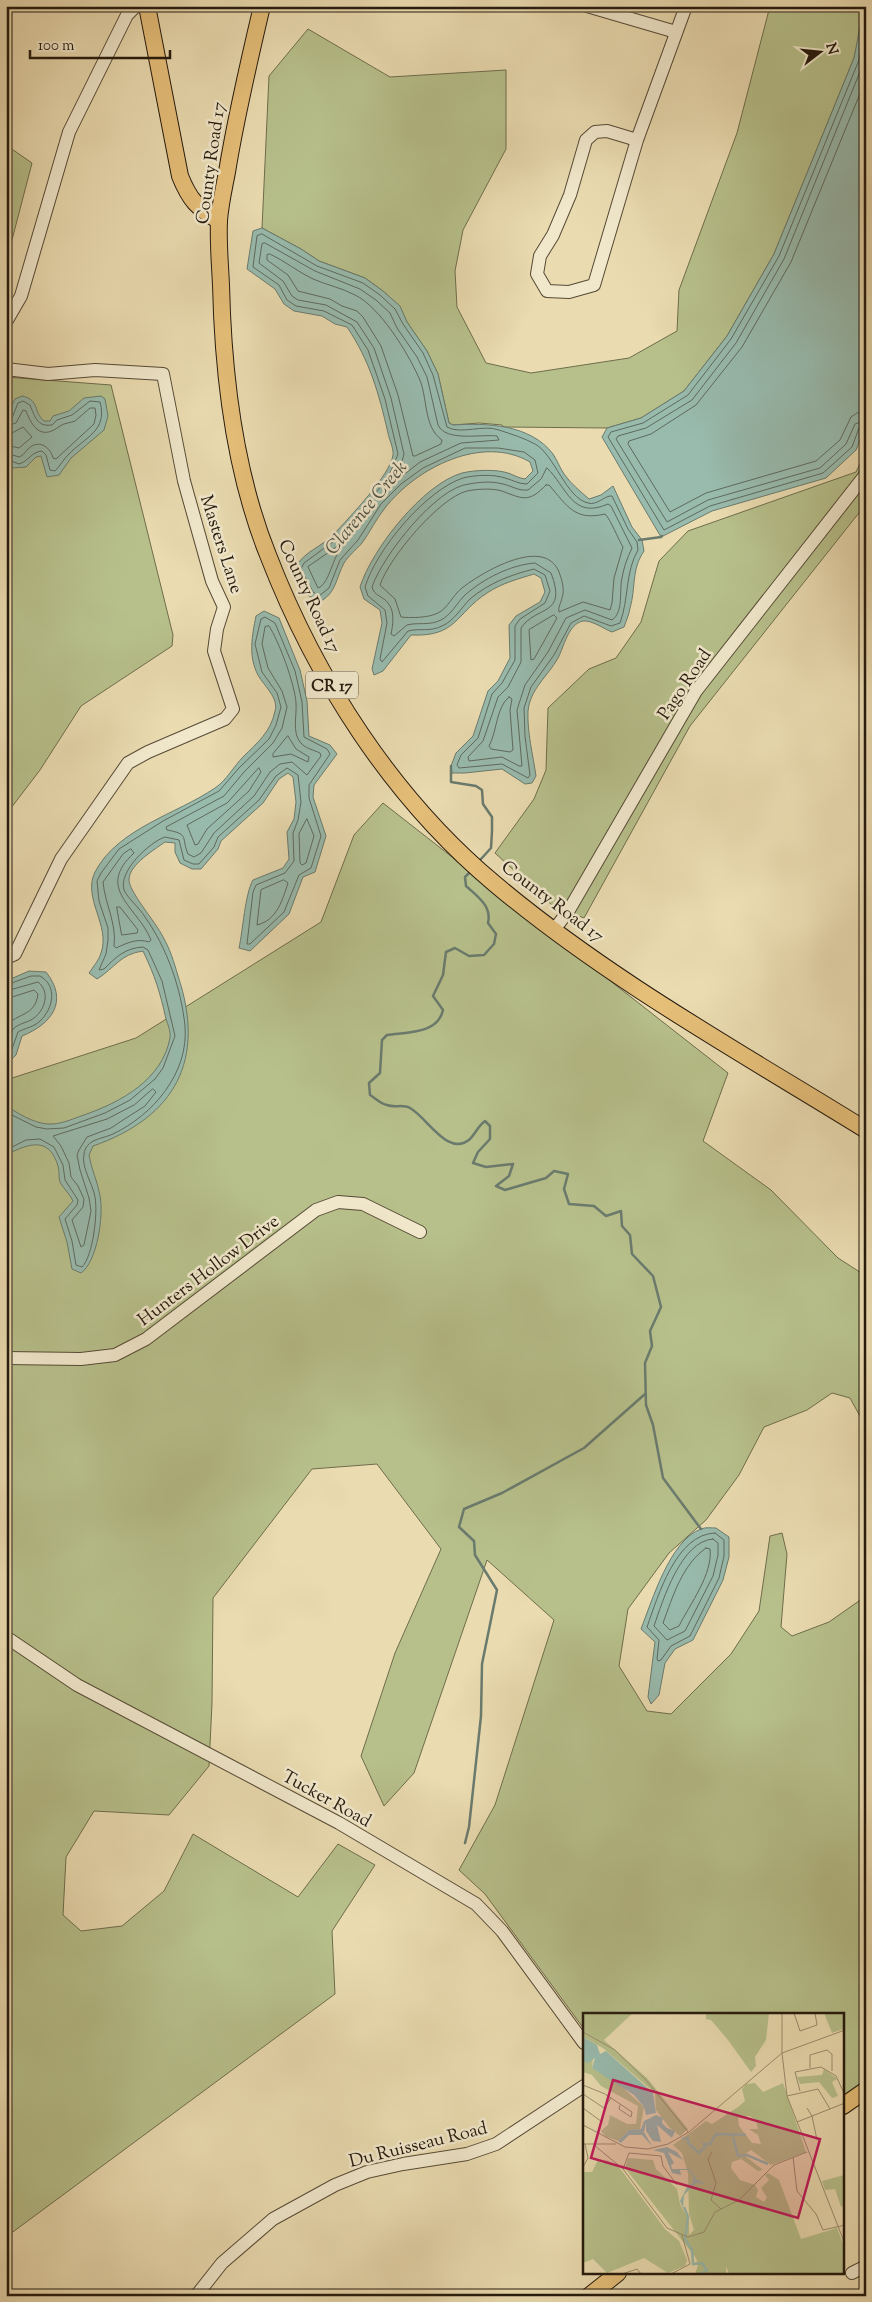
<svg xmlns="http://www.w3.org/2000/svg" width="872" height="2302" font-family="'Sorts Mill Goudy',serif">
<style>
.green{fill:#b7c08b;stroke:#6e6d4c}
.water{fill:#98bbae;stroke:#6a7b6e}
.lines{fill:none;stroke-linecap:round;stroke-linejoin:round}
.shore{stroke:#5e6a5e;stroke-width:1}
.stream{stroke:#6a7b6e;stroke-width:2.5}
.minor-casing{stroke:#564a36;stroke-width:14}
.major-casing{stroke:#251a0e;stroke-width:18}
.minor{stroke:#f1e8cc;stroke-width:12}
.major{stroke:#e5be78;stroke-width:16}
.labels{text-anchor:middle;stroke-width:5;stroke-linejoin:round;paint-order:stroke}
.shield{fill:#f1e8cc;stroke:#625847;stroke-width:1}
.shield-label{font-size:16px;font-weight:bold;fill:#251a0e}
.street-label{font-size:18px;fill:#251a0e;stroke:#f1e8cc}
.water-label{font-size:19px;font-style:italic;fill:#4d5246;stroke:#f1e8cc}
.inset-river{fill:none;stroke:#98bbae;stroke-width:2.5}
.inset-road{fill:none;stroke:#9b8e6f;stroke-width:1}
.view{fill:#c2185b;fill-opacity:0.15;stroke:#c2185b;stroke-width:2.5}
.inset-edge{fill:none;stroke:#251a0e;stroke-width:2.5}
</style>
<rect width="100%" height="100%" fill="#eadbb0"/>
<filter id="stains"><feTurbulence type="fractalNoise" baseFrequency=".004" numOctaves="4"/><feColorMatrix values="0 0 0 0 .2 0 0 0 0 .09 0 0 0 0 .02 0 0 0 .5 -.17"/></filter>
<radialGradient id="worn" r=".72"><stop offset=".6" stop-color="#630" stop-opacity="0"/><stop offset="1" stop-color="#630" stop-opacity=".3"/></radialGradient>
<!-- green -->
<g class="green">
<polygon points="770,6 866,6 866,11 854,58 774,254 727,336 684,391 641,418 607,428 504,427 502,425 479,423 453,425 449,423 438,374 427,351 407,322 399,306 383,291 365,278 319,261 301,249 262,228 269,76 308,29 390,77 506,70 506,149 463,230 455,271 457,307 486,363 531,373 629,358 677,331 679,290 737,133"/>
<polygon points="6,145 32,163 6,263"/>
<polygon points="6,377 111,385 173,635 172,646 81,706 40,770 11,808 6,820"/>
<polygon points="866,451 866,504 690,726 584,918 553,906 495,853 534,799 546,770 548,708 589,669 616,658 641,622 659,561 688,531 856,472"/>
<polygon points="383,803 728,1073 703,1141 771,1190 838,1258 866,1276 866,1427 850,1398 832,1393 807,1410 764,1427 739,1475 706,1520 669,1553 628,1609 619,1666 647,1711 671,1714 731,1654 759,1611 770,1536 782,1533 787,1554 781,1627 792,1636 829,1622 866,1596 866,2080 843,2096 843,2014 584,2014 584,2029 485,1894 459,1870 495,1805 554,1620 487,1560 414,1773 384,1806 361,1756 395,1653 441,1549 377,1464 312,1469 213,1598 212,1703 209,1766 169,1815 94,1811 66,1857 63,1915 81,1931 122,1926 164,1891 193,1834 298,1897 338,1844 375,1865 332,1931 335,1994 6,2237 6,1080 136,1038 321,922 354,835"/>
</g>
<!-- water -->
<g class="water">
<polygon points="864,6 866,425 856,450 826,478 712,511 661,537 602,437 607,428 641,418 684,391 727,336 774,254 854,58"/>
<path d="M262,228L301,249L319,261L365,278L383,291L400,306L407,322L427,351L438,374L449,423L453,425C487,423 530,424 553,454C557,460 560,468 564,474C571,484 580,491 589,499L601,495L613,486L632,527L642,540L644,551C631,570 636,588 630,608C629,615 626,621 624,627L612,632C604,629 592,620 583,621C568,624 564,647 558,658C548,676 530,689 528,711C527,732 533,755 536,776L532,783L525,784L502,769L465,773H452L451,766L456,753L473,736L488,691L498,681L510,658L509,625L516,616L540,602L545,592L541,578L534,574C518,579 502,583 487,593C455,614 457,637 411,635L383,671L374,675L372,669L382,623L380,610L364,599L360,587C372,549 423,484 462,473C475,470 495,469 508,473C514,475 518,478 525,479L533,471L530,462C482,434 416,468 385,508C376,519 370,532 362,543C356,550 348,556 344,563C336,578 336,593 321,601L309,596L295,568C304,551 322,547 334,534C348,519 391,474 393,455C394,449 389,439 388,433C379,394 370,361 347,327L335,324L322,316L294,311L284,304L275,289L247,269L253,231Z"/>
<path d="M22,396C40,400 33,412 44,421H50L53,416L69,411L84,398L101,396L105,399L108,416L104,430L71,458L59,475L47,477L41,456L36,457L26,467L12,468L6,462V428L9,411L15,399Z"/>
<path d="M264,611L279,618L300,670L307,701L309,736L330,745L337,754L314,785L313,797L326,836L315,872L303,877L289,914L250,951L239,948C243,930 245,894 253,880L283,868L289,859L287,832L294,819L296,802L293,777L288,773L279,779L263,803L221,841L218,849L201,869H192L180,863L175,852V843L165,842C154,850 130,864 129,879C128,891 156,922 163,937C170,949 174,962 178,976C206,1059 176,1117 93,1146L89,1155C91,1169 98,1182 100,1196C104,1216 97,1262 81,1273L72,1269L67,1242L59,1217L73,1201C70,1194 63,1188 60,1182C58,1177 60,1171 58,1166C50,1139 33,1142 12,1152L6,1151V1105C16,1113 34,1123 47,1124C60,1125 72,1119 84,1115C121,1102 162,1080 170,1038C171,1032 168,1025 166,1019C160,992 155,976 143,951C120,954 115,968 97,979L89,973C93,967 99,960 101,953C111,926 82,898 95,872C118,828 177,814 215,788C226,781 234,766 243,757C257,743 271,732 275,711C279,698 264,686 258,675C248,656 252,636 256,616Z"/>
<path d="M29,971L46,972C69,1001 52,1024 22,1036L16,1055L10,1061L6,1062V981Z"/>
<path d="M716,1528L729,1537V1557L723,1580L693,1640L675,1649L665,1663L659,1695L651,1704L648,1697L655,1642L641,1629C652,1601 670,1540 701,1529C705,1527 712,1528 716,1528Z"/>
</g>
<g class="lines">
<!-- shore -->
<g class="shore">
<polyline points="866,24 859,60 779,256 731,339 688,395 643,423 611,432 608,437 664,530 710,506 823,473 852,447 859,428 866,426"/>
<polyline points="866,57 784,259 736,343 692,400 646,428 618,436 616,439 667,522 708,500 820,468 846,444 855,424 866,420"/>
<polyline points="866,79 791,262 742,347 696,405 651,434 629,441 628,444 670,512 706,493 816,461 840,440 851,417 857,413 866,412"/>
<path d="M262,234L317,266L363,283L380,295L395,309L403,324L423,353L433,375L447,427C461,435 483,424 499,430C511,434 524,438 535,444C554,454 566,498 588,503C597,506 605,495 612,496L628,529L637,542L638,550C625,572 629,599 620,623L611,626L584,616L571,623L554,655L531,687L524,708L525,736L530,775L528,778L502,764L459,768L457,765L461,755L478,738L492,694L502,683L515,660V626L520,619L545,603L550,591L545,575L534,569C510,575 489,583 470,599C461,608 454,621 442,626C430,632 419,628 408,631L382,662L380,659L387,623L385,610L368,596L365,587C376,550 426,490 463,478C475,475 493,474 505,478C513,480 518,484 527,484L538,473L535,460L524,452L498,448H465L423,468L401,484L381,504L358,540L340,560L329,588L319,596L313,592L301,569L304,563L334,541L348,526L388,478L398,454L385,399L368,350L352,325L324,311L296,306L287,300L279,285L253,267L257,236Z"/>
<path d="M265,243L315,271L360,289L376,300L390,313L397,328L417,357L427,377L438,425C446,442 480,434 497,436L499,440L461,443L420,462L401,477L398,476L404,454L391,398L374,348L357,322L326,305L298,300L292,296L283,281L259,263L262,244Z"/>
<path d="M270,254C285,261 298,272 313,279C327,285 342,288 355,295C380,307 408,353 419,378C428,397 423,427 442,440L441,444L415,456H413L398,395L381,346L363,317L357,311L342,306L330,299L298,291L288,275L267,260V255Z"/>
<path d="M6,420L12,418L18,403L23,401L30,405C35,417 37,427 52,425L57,420L72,415L90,401L100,402C108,431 85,437 68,455C63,460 60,466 55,471L50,470L46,455L42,451C31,452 29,461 19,464L6,459"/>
<path d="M6,426L16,423L23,410L26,411C33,429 42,440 60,426C64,423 70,423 75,421C80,417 85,412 90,408H95L96,415L94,424L56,459L53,458C50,446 38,439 28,449C24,453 24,455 19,457L6,453"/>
<polyline points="6,434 14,432 23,427 32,437 19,448 6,445"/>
<path d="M547,468C567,487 572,520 608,504L611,506L632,548C627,558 624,567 622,578C619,590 624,612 612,620L585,610L566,618L548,652L525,685L517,710L522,766H519L502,757L469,761L468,757L483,741L498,697L508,687L521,662V628C536,605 568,617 551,573L535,563C510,565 483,579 465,595C457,603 451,615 441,620C429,626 418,622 407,625L394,636L391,634C393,625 395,611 388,603C383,596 374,596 372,587C382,557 436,487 469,484C480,482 492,481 503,484C512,486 518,491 528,490L541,479Z"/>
<path d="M546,485H549C568,507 575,521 605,514C611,520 618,539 623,547L614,578L612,603L610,610L583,602L559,612C558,607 561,603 562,598C565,590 562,580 559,572C544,535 481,573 462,588C453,595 448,608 438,613C428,618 411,618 401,617L395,599L380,585C389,558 439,498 467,491C477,489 492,488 502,491C523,499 529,503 546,485Z"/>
<path d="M337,547L340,550C332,560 329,584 318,588L308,567Z"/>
<polygon points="554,615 557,618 534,659 531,660 529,630"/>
<path d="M269,626C279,641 295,685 296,703C297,715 292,732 300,742C304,748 314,750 320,753L321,756L307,775L292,762L280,764L270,772L254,796L214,833L201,853L194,857L188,854C181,838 190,834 167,830L166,827L224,796L244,772L273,743L282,728L287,707L282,691L268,668L262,644L265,627Z"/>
<path d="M509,697L512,699L510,710L513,750L510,752L491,749L489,746C497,732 496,707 509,697Z"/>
<polygon points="288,736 296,749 309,757 308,762 291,754 273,757 273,754"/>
<polygon points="259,768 261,772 249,791 207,829 198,844 195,845 187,825 227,803"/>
<polygon points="307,819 314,836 306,863 302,865 300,863 299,834"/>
<path d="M131,849L134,853C95,889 137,906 151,940L149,942C137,938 127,943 116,948L114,946C117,924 105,904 103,882L123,854Z"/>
<path d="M284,880L288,883C282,901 277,920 257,925L261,890Z"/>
<polygon points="117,907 120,907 138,930 137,933 122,935"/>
<path d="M6,985L31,976H40C58,986 53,1009 40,1021C34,1027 25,1028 18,1032L11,1052L6,1056"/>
<path d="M6,991L38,982C51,992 45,1012 31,1020C25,1023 18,1024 13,1029L6,1048"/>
<path d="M6,999L34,990L38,994C35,1017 18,1012 6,1026"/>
<polygon points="153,1089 156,1092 145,1106 123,1120 111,1128 87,1137 79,1150 77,1155 80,1170 89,1198 91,1211 84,1245 81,1247 72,1220 83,1207 84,1199 78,1186 71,1177 69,1163 61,1146 53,1136 107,1119 134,1105"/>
<path d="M6,1112L36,1127L47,1129L64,1128L105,1113L130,1100L155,1079L163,1068L175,1036L162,981L148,950L143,947C125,948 116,957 104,969L99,970L106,954L108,940V928L99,901L97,881L101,873L119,849L163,821L219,791L239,768L269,739L276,725L281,707L277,693L262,672L255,644L261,619L265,617L275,623L295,671L302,702L304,737L327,749L330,754L309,785V798L321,836L311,868L299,875L284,912L250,944H247L253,892L256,885L285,873L294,861L293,833L298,820L301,802L298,775L287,768L276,776L259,800L218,837L214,847L199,864H193L184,860L179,840L165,837C150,842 118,871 124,890C128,899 140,908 145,917C167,948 181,988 185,1026C189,1073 153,1115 113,1134C102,1139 86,1139 84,1154C81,1168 93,1184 95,1197C98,1213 93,1256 82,1267L76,1265L72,1241L65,1219L77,1205L78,1200L65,1180L63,1165L54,1147L40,1139L26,1140L12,1147L6,1146"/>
<path d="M715,1533L724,1540V1556L719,1578L690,1636L671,1646L661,1660L658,1661L657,1659L659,1640L647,1627C658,1596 676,1534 715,1533Z"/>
<path d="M713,1539L718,1543V1555L713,1576L685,1631L667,1640L654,1626C663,1600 681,1541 713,1539Z"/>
<path d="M706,1548L710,1549C713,1574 690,1604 679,1626L670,1630L663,1623C673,1596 682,1565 706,1548Z"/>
</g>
<!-- stream -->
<g class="stream">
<polyline points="639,540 661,537 662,536"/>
<polyline points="451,766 451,782 476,786 482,790 483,804 492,817 492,831 491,848 481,859"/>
<path d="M470,872L465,877L466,886C478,897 492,906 488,923L496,934L494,944L484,955L469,956L455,948L446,952L443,975L433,996L443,1010C438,1034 407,1032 387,1035L382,1040L380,1073L369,1083L370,1095C375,1098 381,1104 387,1105C394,1108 404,1104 410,1108C427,1117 448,1158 470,1139C476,1133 478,1126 485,1121L490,1126V1139L478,1152L473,1163L486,1167L513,1164L509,1176L496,1186L505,1190L546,1178L554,1171L568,1174L564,1189L569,1204L594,1206L606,1216L621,1211L622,1226L630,1235L632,1254L653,1276L661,1307L650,1331L652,1346L645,1363L646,1405L653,1425L663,1478L701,1529"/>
<polyline points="465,1843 469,1827 481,1716 482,1664 497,1590 475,1555 474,1541 459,1527 464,1509 502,1493 584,1448 645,1394"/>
</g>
<!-- minor casing -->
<g class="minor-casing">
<g id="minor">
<polyline points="587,6 676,32"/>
<polyline points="637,140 607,131 595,132 586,140 570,195 553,235 540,256 537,274 547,291 569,292 594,285 637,140 686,6"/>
<polyline points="6,322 21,296 69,132 127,15 136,6"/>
<polyline points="6,369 48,374 95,370 163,374 184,481 212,581 224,607 217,629 214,651 233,709 225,719 148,752 128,763 61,859 15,954 6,958"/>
<polyline points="554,930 569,910 696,691 866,474"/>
<polyline points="6,1358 81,1359 115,1355 146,1339 316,1210 338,1202 363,1204 420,1232"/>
<polyline points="6,1637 77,1685 339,1823 476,1904 502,1931 584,2043"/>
<polyline points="852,2273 866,2266"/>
<polyline points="196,2296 222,2263 273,2219 335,2185 367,2172 403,2164 467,2154 496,2144 584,2086"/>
</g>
</g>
<!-- major casing -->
<g class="major-casing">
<g id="major">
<path d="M147,6L180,176C190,201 197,207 219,221"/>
<path d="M262,6C249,61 236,116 227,172C224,188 220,205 219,221C218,242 220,264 221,285C223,373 235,473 268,555C316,679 392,798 495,884C608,979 740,1052 866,1130"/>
<polyline points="843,2106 866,2090"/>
<polyline points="589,2296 618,2273"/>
</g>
</g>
<!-- minor -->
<use href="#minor" class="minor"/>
<!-- major -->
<use href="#major" class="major"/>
</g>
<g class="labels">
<!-- shield labels -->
<rect class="shield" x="306" y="671.5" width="52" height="27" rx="4"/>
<g class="shield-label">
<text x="332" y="691">CR 17</text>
</g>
<!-- street labels -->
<g class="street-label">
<text transform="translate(210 163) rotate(-82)" y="6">County Road 17</text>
<text transform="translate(222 544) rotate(72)" y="6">Masters Lane</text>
<text transform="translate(310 596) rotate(65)" y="6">County Road 17</text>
<text transform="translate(684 684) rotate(-56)" y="6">Pago Road</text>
<text transform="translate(553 901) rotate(37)" y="6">County Road 17</text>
<text transform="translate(208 1270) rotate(-37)" y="6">Hunters Hollow Drive</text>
<text transform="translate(327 1798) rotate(29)" y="6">Tucker Road</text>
<text transform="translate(418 2144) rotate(-14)" y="6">Du Ruisseau Road</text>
</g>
<!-- water labels -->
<g class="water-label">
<text transform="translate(365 507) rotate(-50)" y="7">Clarence Creek</text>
</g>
</g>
<!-- overview -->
<g transform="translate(583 2013)">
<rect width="261" height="261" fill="#eadbb0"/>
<path d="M0,0H50L21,27L64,65L105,116L97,123L86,114L73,97L72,80L20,35L0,24ZM123,0H186L183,27L172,44L173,53L168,59L145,27L128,7L123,6ZM241,0H261V16L249,20ZM10,45L9,55L35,70L61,94L57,116L46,117L35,128L22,123L18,118L25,112L27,102L44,111H53L55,93L18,73L9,62L0,59V48ZM241,56L254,66L249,69L255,83L249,85L236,69L217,71L214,64L239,62ZM172,70L180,79L200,70L223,139L188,152L168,137L161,142L180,157L175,158L158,146L149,149L148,155L157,167L172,172L175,177L173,184L181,189L184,184L178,175L186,167L182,162L185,160L196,167L218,226L254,215L261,233V261H146L143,253V261H112L115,252L113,245L42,155L45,145L70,147L73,156L94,176L97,191L106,208V222L111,217L106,201L105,160L99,140L90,132L123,108L129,111L155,94L162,88L159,76L163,71ZM166,103L173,107L175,116H166L175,122L178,131L169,130L156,113L155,105ZM15,147L19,150L23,147L36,154L82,216L96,228L104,247L102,253L85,260L61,245L24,260L10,246L0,250V159H9ZM261,162V192L258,194L252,176L242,177L239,168Z" fill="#b7c08b" fill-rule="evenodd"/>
<path d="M0,24L14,32L17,41L23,38L70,80L73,100L63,102L61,94L51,82L9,55L12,45L5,50L0,48ZM73,102L80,105L79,110L84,115L92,118L89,125L74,112L78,129L70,128L63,118V110L61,119L69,133L59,122H46L38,130L35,128L46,117L58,116L61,108ZM84,134L94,139L100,147L85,139L91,150L88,152L89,156H107L114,167L124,171L113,170L101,182L100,195L97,188L104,174L110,170V162L105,157H97L98,162L89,160L81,140L70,137Z" fill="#98bbae"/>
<path class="inset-river" d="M150,124L155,143L164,142L185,151M99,126L105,125V130L116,140L122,134L121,131H127L133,121L163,122M101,194L105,204L102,226L109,237L110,251L119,250L124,257L118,261"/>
<path class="inset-road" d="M211,0L217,18L234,12L232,0M0,19L32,37L63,67L105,119M199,40V0M199,40L204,83L262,231M227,55V42L244,37L249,41V58M0,72L22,81L49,99L48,104L36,96L37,92M217,78L212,59L238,54L253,63L262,82M0,81L21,95L28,85M204,83L235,76L247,96M0,95L19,109M224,95L229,103L234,127M214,109L262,90M0,112L42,134L65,136L85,131L106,119L199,40L262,17M0,131H33M11,132L40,156L84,215L105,224L121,219L132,199L156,187L191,152L224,139M129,139L125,146L133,170L128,187L138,196M210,144L214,178L233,201L240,217L262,212M0,154L5,145L2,131M40,156L46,140L78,143L80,153L94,172M39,261L54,256L58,261M88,261L107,251L99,222"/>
<path class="view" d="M30,67L237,126L215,205L8,145Z"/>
<rect width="261" height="261" class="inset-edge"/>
</g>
<!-- margin -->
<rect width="872" height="2302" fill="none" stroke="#eadbb0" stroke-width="25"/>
<rect x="8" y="8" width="857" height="2287" fill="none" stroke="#251a0e" stroke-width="2.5"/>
<rect x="12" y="12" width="847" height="2277" fill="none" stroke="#251a0e"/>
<!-- north arrow -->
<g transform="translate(820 52) rotate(74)" stroke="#f1e8cc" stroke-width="4" paint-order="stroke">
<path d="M0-4L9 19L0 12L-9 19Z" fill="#251a0e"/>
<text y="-8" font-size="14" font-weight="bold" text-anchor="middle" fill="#251a0e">N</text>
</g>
<!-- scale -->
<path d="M30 50v8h140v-8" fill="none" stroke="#251a0e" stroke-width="2.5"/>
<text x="38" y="50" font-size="15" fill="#251a0e" stroke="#f1e8cc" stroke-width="4" paint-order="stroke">100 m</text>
<rect width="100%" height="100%" filter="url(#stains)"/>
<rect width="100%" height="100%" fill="url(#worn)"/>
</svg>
